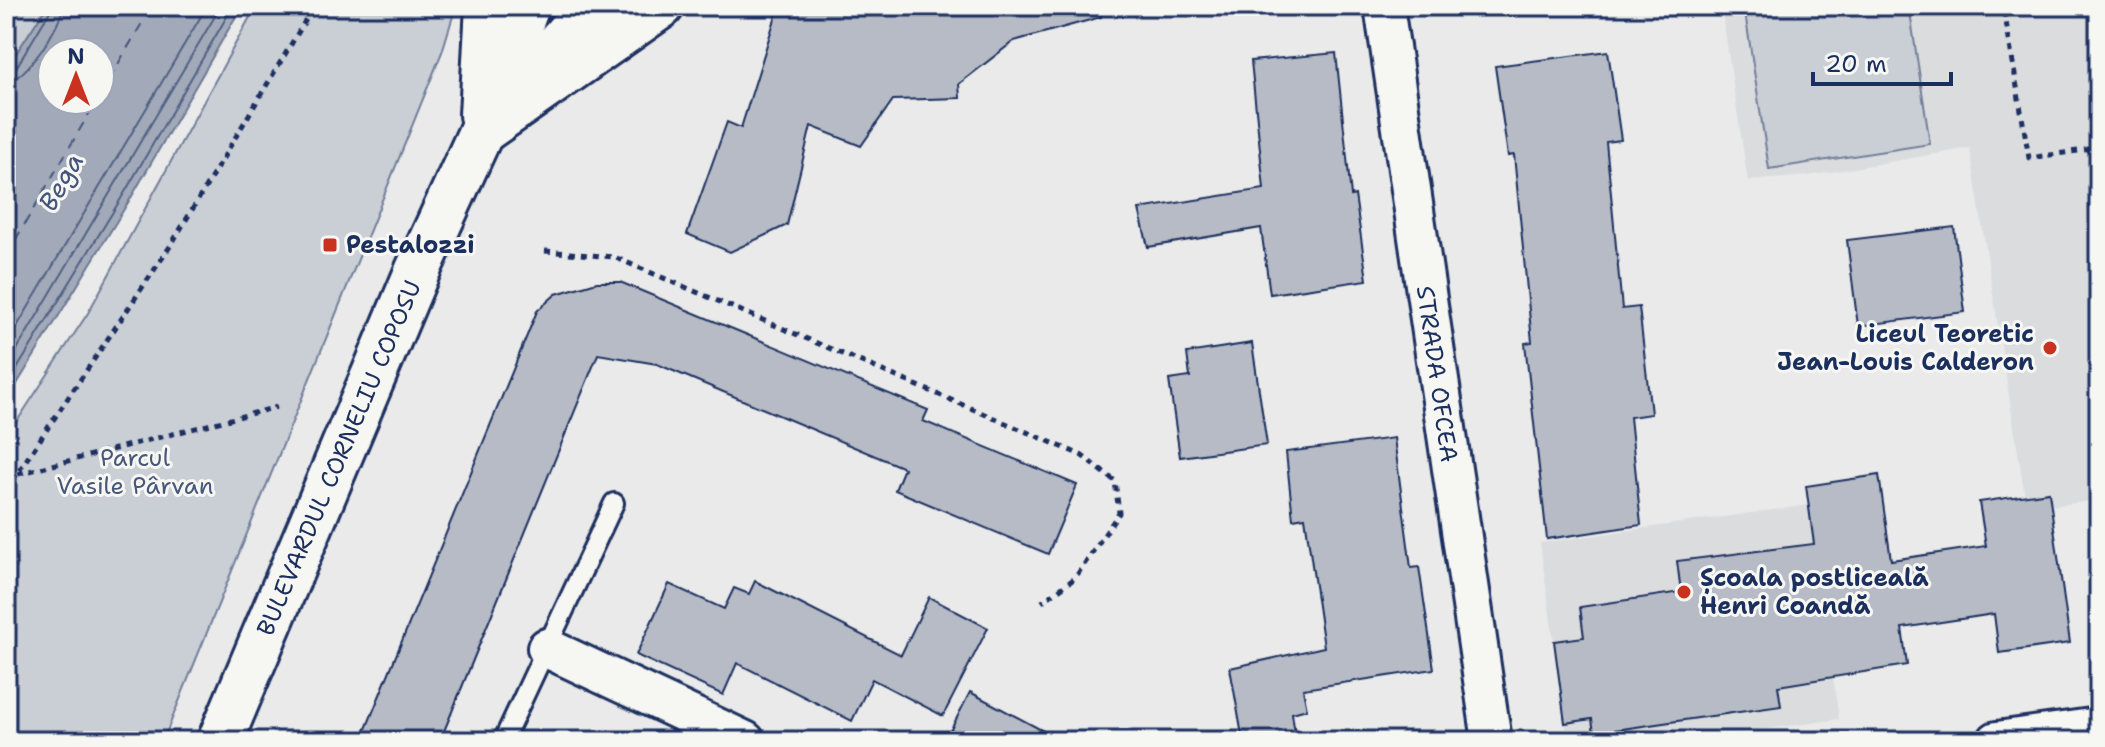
<svg xmlns="http://www.w3.org/2000/svg" width="2105" height="747" font-family="'Shantell Sans',sans-serif">
<style>
.built{fill:#dadcde}
.green{fill:#caced5;stroke:#727e9a;stroke-width:2}
.water{fill:#a2aaba;stroke:#6c7995;stroke-width:2;fill-rule:evenodd}
.lines{fill:none;stroke-linecap:round;stroke-linejoin:round}
.shore{stroke:#516083;stroke-width:2}
.ferry{stroke:#44547a;stroke-width:2;stroke-dasharray:10 8;stroke-linecap:butt}
.building{fill:#b6bbc6;stroke:#1b2f5e;stroke-width:2}
.service-casing{stroke:#1b2f5e;stroke-width:24}
.minor-casing{stroke:#1b2f5e;stroke-width:44}
.tertiary-casing{stroke:#1b2f5e;stroke-width:50}
.secondary-casing{stroke:#1b2f5e;stroke-width:50}
.path{stroke:#1b2f5e;stroke-width:5;stroke-dasharray:6 6;stroke-linecap:butt}
.service{stroke:#f6f6f2;stroke-width:18}
.minor{stroke:#f6f6f2;stroke-width:38}
.tertiary{stroke:#f6f6f2;stroke-width:44}
.secondary{stroke:#f6f6f2;stroke-width:44}
.poi-dot{fill:#c8321e;stroke:#f6f6f2;stroke-width:3}
.labels{text-anchor:middle;stroke-width:6;stroke-linejoin:round;paint-order:stroke}
.poi-label{font-size:24px;font-weight:bold;fill:#1b2f5e;stroke:#f6f6f2;text-anchor:start}
.street-label{font-size:24px;fill:#1b2f5e;stroke:#f6f6f2}
.park-label{font-size:24px;fill:#47577c;stroke:#f6f6f2}
.water-label{font-size:26px;font-style:italic;fill:#44547a;stroke:#f6f6f2}
</style>
<rect width="100%" height="100%" fill="#e9eae9"/>
<filter id="ink" filterUnits="userSpaceOnUse"><feTurbulence type="fractalNoise" baseFrequency=".0125" numOctaves="2"/><feDisplacementMap in="SourceGraphic" scale="16" xChannelSelector="R" yChannelSelector="G"/><feConvolveMatrix kernelMatrix="1 2 1 2 8 2 1 2 1" color-interpolation-filters="sRGB"/></filter>
<g filter="url(#ink)">
<!-- built -->
<g class="built">
<polygon points="1721,6 2099,6 2099,500 2027,509 1970,148 1808,176 1748,181"/>
<polygon points="1809,505 1839,719 1680,741 1568,741 1540,543"/>
</g>
<!-- green -->
<g class="green">
<polygon points="6,6 47,6 6,69"/>
<polygon points="256,6 456,6 442,52 163,741 6,741 6,438 88,313"/>
<polygon points="1744,6 1909,6 1930,144 1769,169"/>
</g>
<!-- water -->
<path class="water" d="M47,6H242L132,196L6,402V69ZM52,52H100V100H52Z"/>
<g class="lines">
<!-- shore -->
<g class="shore">
<polyline points="6,72 16,68 53,6"/>
<path d="M6,82C25,81 62,25 63,6"/>
<polyline points="6,345 207,6"/>
<polyline points="6,368 221,6"/>
<polyline points="6,387 125,192 233,6"/>
</g>
<!-- ferry -->
<g class="ferry">
<polyline points="100,95 152,6"/>
<polyline points="6,256 97,100"/>
</g>
</g>
<!-- building -->
<g class="building">
<polygon points="779,6 1099,6 1101,17 1014,41 959,84 960,98 893,100 861,146 811,126 787,225 730,252 687,234 727,122 741,128"/>
<polygon points="1608,51 1621,140 1606,142 1622,309 1639,307 1651,414 1630,417 1641,525 1547,539 1525,343 1532,342 1514,155 1508,156 1495,66"/>
<polygon points="1336,53 1351,196 1355,195 1367,280 1270,294 1261,228 1148,247 1139,209 1264,189 1251,61"/>
<polygon points="1954,227 1965,312 1858,326 1847,240"/>
<polygon points="597,282 620,282 928,410 923,421 1077,485 1048,554 895,490 904,468 657,364 598,354 440,741 361,741 537,311 556,294"/>
<polygon points="1252,343 1267,445 1180,457 1169,380 1190,377 1187,353"/>
<polygon points="1394,438 1411,568 1419,567 1434,669 1303,689 1307,709 1292,713 1296,741 1243,741 1230,668 1324,647 1305,517 1293,519 1286,452"/>
<polygon points="1879,475 1891,560 1986,546 1979,502 2049,492 2070,643 1999,653 1994,614 1902,628 1907,665 1778,686 1781,706 1594,733 1592,719 1565,723 1554,641 1584,637 1580,607 1681,592 1677,561 1814,544 1806,486"/>
<polygon points="755,581 901,655 929,597 988,628 943,716 872,679 852,721 737,663 723,695 636,655 669,584 724,609 734,588 749,594"/>
<polygon points="970,692 1062,741 945,741"/>
</g>
<g class="lines">
<!-- service casing -->
<g class="service-casing">
<polyline id="service" points="503,741 614,503"/>
</g>
<!-- minor casing -->
<g class="minor-casing">
<g id="minor">
<polyline points="1384,6 1492,741"/>
<polyline points="547,648 745,741"/>
<polyline points="1997,741 2099,727"/>
</g>
</g>
<!-- tertiary casing -->
<g class="tertiary-casing">
<polyline id="tertiary" points="482,115 488,6"/>
</g>
<!-- secondary casing -->
<g class="secondary-casing">
<g id="secondary">
<polyline points="525,82 591,6"/>
<polyline points="481,132 661,6"/>
<polyline points="220,741 417,272 481,132 527,6"/>
</g>
</g>
<!-- path -->
<g class="path">
<polyline points="2026,6 2004,10 2029,158 2099,148"/>
<polyline points="545,251 614,257 1081,455 1115,481 1119,513 1075,578 1042,602"/>
<polyline points="18,474 277,407"/>
<polyline points="6,490 171,245 314,6"/>
</g>
<!-- service -->
<use href="#service" class="service"/>
<!-- minor -->
<use href="#minor" class="minor"/>
<!-- tertiary -->
<use href="#tertiary" class="tertiary"/>
<!-- secondary -->
<use href="#secondary" class="secondary"/>
</g>
</g>
<!-- markers -->
<g class="poi-dot">
<rect x="322" y="237" width="16" height="16" rx="4"/>
<circle cx="2050" cy="348" r="8"/>
<circle cx="1684" cy="592" r="8"/>
</g>
<g class="labels">
<!-- poi labels -->
<g class="poi-label">
<text x="346" y="253">Pestalozzi</text>
<text x="2034" y="342" text-anchor="end">Liceul Teoretic<tspan x="2034" dy="28">Jean-Louis Calderon</tspan></text>
<text x="1700" y="586">Școala postliceală<tspan x="1700" dy="28">Henri Coandă</tspan></text>
</g>
<!-- street labels -->
<g class="street-label">
<text transform="translate(1437 374) rotate(82)" y="8">STRADA OFCEA</text>
<text transform="translate(339 458) rotate(-67)" y="8">BULEVARDUL CORNELIU COPOSU</text>
</g>
<!-- park labels -->
<g class="park-label">
<text x="135" y="466">Parcul<tspan x="135" dy="28">Vasile Pârvan</tspan></text>
</g>
<!-- water labels -->
<g class="water-label">
<text transform="translate(61 182) rotate(-60)" y="9">Bega</text>
</g>
</g>
<!-- margin -->
<rect width="2105" height="747" fill="none" stroke="#f6f6f2" stroke-width="32"/>
<rect x="16" y="16" width="2073" height="715" fill="none" stroke="#1b2f5e" stroke-width="3" filter="url(#ink)"/>
<!-- north arrow -->
<g transform="translate(76 76)"><circle r="38" fill="#f6f6f2" stroke="#9ea6b7" stroke-width="2"/>
<path d="M0-6L14 30L0 20L-14 30Z" fill="#c8321e"/>
<text y="-12" font-size="22" font-weight="bold" text-anchor="middle" fill="#1b2f5e">N</text>
</g>
<!-- scale -->
<path d="M1813 72v12h138v-12" fill="none" stroke="#1b2f5e" stroke-width="4"/>
<text x="1825" y="72" font-size="24" fill="#1b2f5e" stroke="#f6f6f2" stroke-width="6" paint-order="stroke">20 m</text>
</svg>
